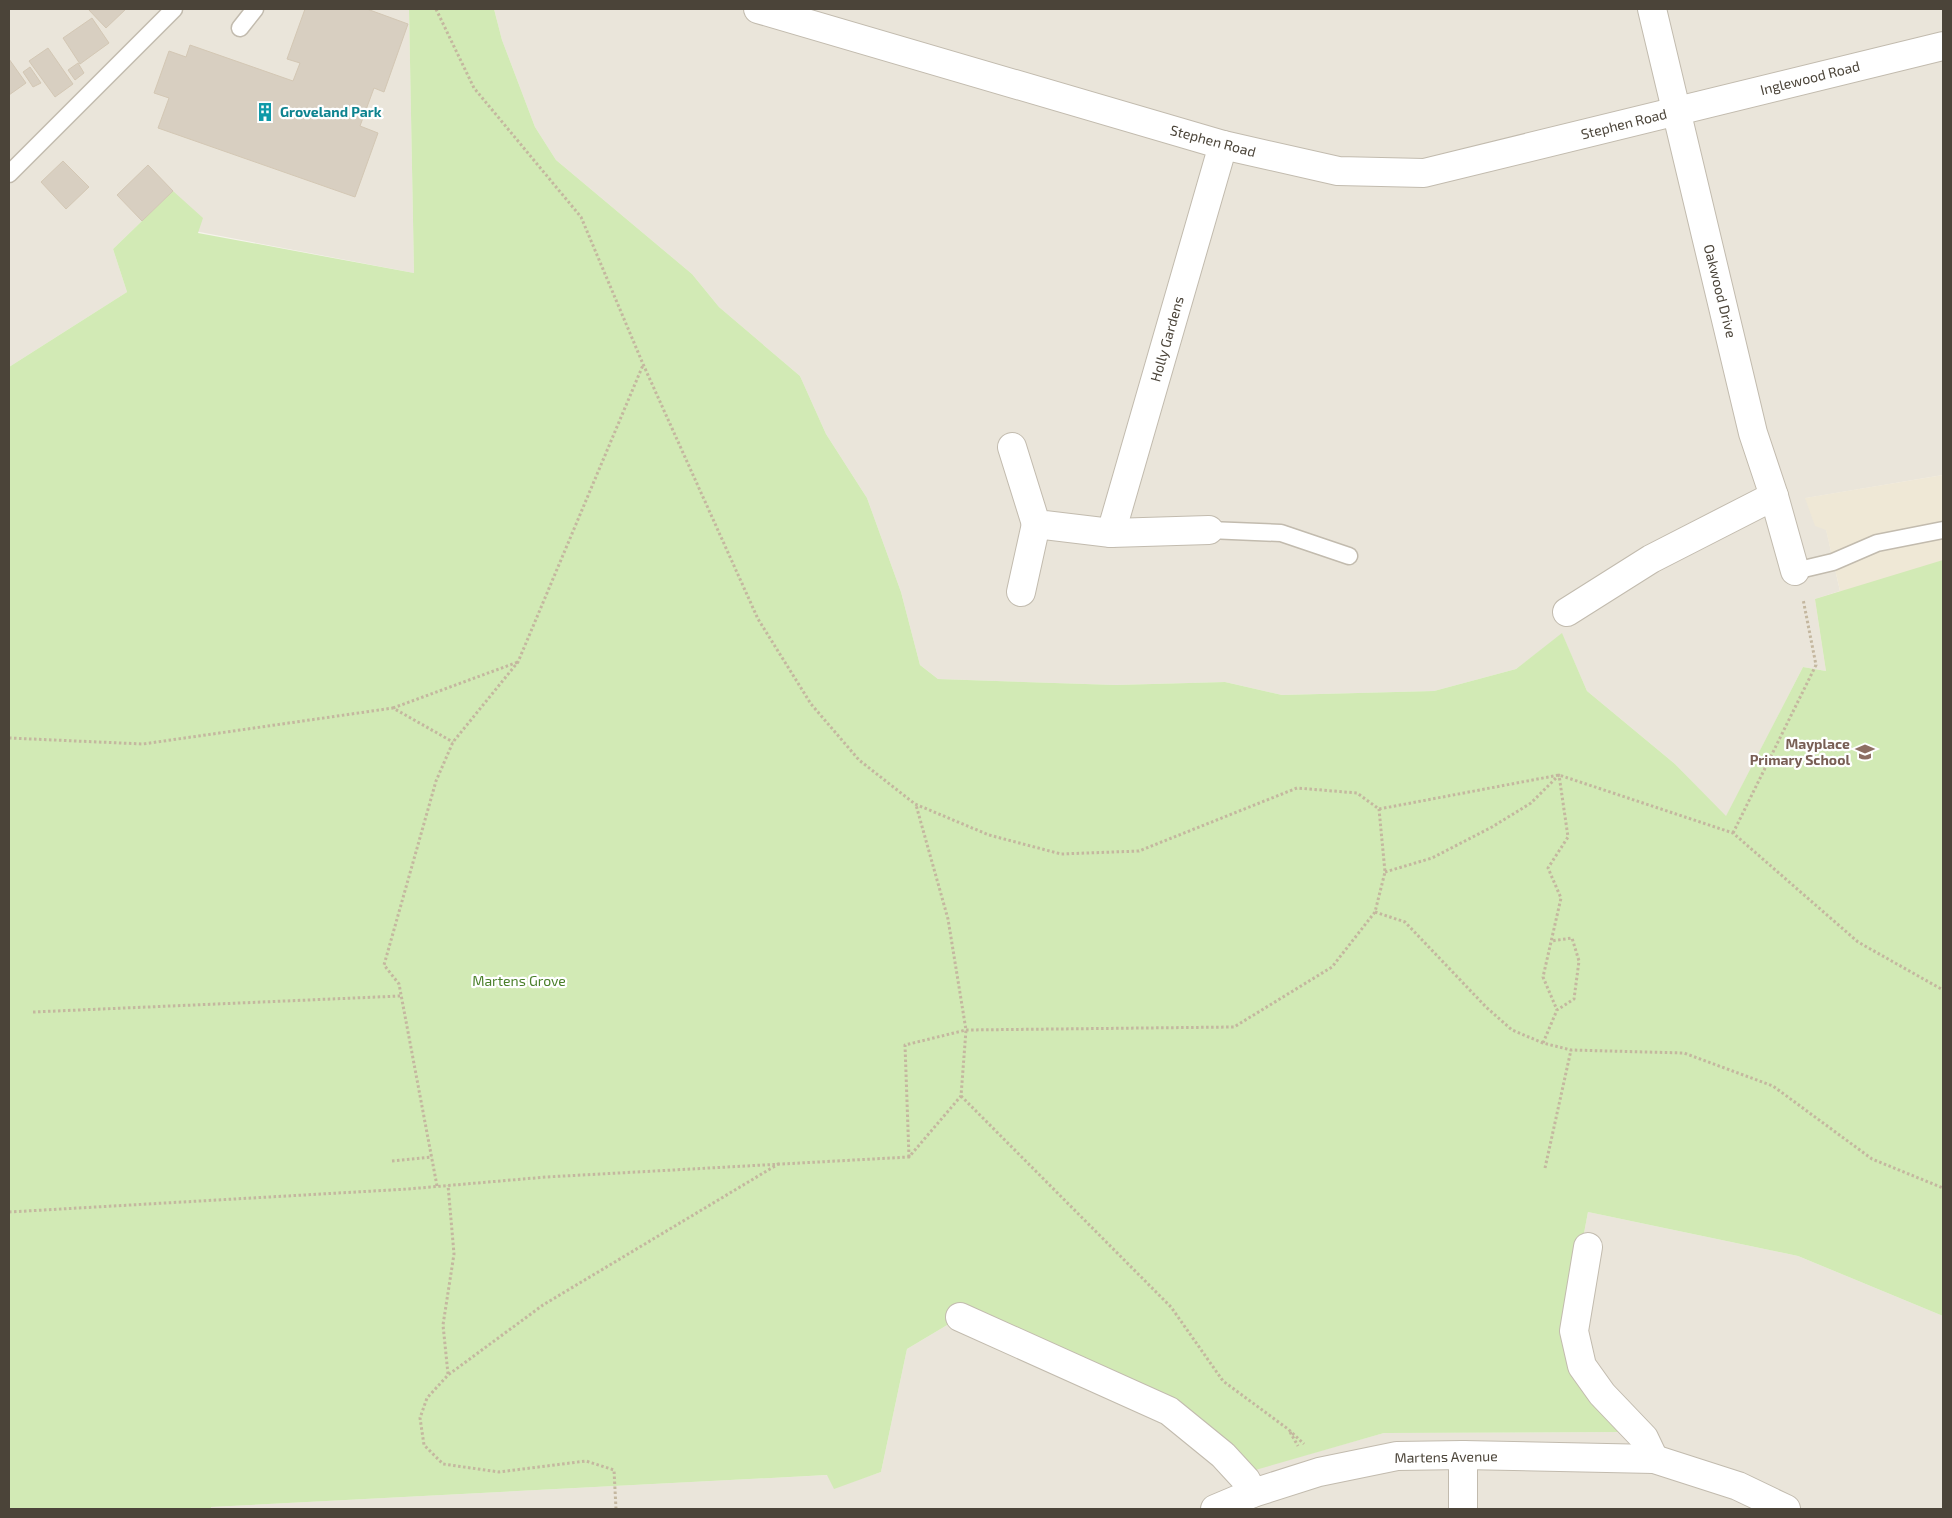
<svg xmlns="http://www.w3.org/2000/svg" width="1952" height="1518" font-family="'Exo 2',sans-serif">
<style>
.residential{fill:#eae5da}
.education{fill:#efe8d6}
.green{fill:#d2eab5}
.building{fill:#d8cfc1;stroke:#d3c7b4}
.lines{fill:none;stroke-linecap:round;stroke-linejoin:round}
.lane-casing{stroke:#c2bbae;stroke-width:19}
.street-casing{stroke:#c2bbae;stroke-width:30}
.path{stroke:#c4b79f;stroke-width:3;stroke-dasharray:2.5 2.5;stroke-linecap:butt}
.lane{stroke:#fff;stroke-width:16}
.street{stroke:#fff;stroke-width:28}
.labels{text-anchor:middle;stroke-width:4.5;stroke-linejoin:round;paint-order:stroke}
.street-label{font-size:14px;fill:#4b4439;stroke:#fff}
.culture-label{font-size:14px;font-weight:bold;fill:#0d838f;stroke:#fff;text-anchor:start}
.education-label{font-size:14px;font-weight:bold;fill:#785e54;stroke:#fff;text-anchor:end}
.park-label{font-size:14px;fill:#4a7f2a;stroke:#fff}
</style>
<rect width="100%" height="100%" fill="#f6f3ec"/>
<!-- residential -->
<g class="residential">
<polygon points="9,9 409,9 414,273 142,221 113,249 127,292 9,367"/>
<polygon points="494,9 1943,9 1943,475 1806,498 1826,529 1840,591 1815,599 1826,671 1803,667 1726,817 1675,764 1587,691 1562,634 1516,669 1434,691 1282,695 1225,682 1116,685 938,679 920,665 901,592 867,498 826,434 800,376 719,307 692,274 556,160 535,127 502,40"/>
<polygon points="1588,1212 1798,1256 1943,1316 1943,1509 211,1509 211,1507 828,1475 834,1488 881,1472 907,1349 969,1312 1252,1470 1384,1433 1619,1432 1567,1323"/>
</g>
<!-- education -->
<polygon class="education" points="1943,475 1943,956 1826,671 1815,599 1840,591 1826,530 1815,526 1805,498"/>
<!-- green -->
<polygon class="green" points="409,9 494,9 502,40 535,127 556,160 692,274 719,307 800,376 826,434 867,498 901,592 920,665 938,679 1116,685 1225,682 1282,695 1434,691 1516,669 1562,633 1587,691 1675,764 1726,816 1803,667 1826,671 1815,599 1943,560 1943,1316 1798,1256 1588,1212 1567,1323 1620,1432 1384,1433 1252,1471 969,1312 907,1349 881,1472 834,1489 827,1475 211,1507 211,1509 9,1509 9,367 127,292 113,249 173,191 203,218 198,233 414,273"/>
<!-- building -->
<g class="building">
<polygon points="88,9 126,9 106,28"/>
<polygon points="305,9 367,9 408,24 384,92 374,88 360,126 378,133 355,197 158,128 169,98 154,93 169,51 186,57 190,45 293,81 300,63 287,59"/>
<polygon points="92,18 109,43 80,64 63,38"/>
<polygon points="48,48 73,84 55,97 29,61"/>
<polygon points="9,59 26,83 9,95"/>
<polygon points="78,63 84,73 75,80 68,70"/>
<polygon points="30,67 41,83 33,87 23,72"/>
<polygon points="63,161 89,187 66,209 41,182"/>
<polygon points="148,165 173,191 142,221 117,195"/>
</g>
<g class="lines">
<!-- lane casing -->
<g class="lane-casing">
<g id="lane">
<polyline points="240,28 255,9"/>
<polyline points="9,174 174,9"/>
<polyline points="1209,530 1281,533 1349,556"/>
<polyline points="1795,571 1833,562 1877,543 1943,530"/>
</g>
</g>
<!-- street casing -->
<g class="street-casing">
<g id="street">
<polyline points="758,9 1223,145 1338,171 1424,173 1943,46"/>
<polyline points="1652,9 1753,433 1774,496 1795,571"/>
<polyline points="1012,447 1036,524 1111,533 1209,530"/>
<polyline points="1111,533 1223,145"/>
<polyline points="1021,592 1036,524"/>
<polyline points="1567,612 1651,559 1774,496"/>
<polyline points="1588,1247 1574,1331 1582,1366 1602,1394 1644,1438 1654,1459"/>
<polyline points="960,1317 1169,1411 1223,1455 1246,1480 1253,1493"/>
<polyline points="1463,1455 1463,1509"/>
<polyline points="1215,1509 1253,1493 1319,1472 1397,1456 1463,1455 1654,1459 1738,1486 1786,1509"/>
</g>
</g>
<!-- path -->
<g class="path">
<polyline points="436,9 474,88 581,217 643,364 758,619 811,704 859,760 915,804 989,835 1061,854 1139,851 1297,788 1357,793 1379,809 1559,775 1733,833 1858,942 1943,990"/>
<polyline points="393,708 518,662"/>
<polyline points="9,738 143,744 393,708 453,742"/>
<polyline points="1733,833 1816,665 1803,599"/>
<polyline points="1385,872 1432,858 1492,827 1531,803 1559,775 1568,837 1548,868 1561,898 1543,977 1557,1010"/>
<polyline points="1375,912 1405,922 1486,1007 1512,1030 1543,1043 1571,1050 1684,1053 1773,1086 1872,1159 1943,1188"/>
<polyline points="33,1012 400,996"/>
<polyline points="1543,1043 1557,1010 1574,999 1579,961 1572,938 1551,941"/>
<polyline points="961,1096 1171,1307 1223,1381 1288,1429 1304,1444"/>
<polyline points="909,1157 905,1045 966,1030 1234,1027 1332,967 1375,912 1385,872 1379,809"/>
<polyline points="392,1161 432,1157"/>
<polyline points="1545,1168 1571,1050"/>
<polyline points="437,1186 399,984 384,965 436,781 453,742 518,662 643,365"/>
<polyline points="9,1212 408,1189 546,1177 909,1157 961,1096 966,1030 948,919 916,805"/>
<polyline points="448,1374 443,1325 454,1254 448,1185"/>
<polyline points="1290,1432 1298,1446"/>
<polyline points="616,1509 614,1470 586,1461 499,1472 443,1464 424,1445 420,1418 427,1398 448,1375 543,1305 780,1163"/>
</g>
<!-- lane -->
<use href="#lane" class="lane"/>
<!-- street -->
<use href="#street" class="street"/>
</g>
<!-- icons -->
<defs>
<g id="building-bare" transform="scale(1.5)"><path d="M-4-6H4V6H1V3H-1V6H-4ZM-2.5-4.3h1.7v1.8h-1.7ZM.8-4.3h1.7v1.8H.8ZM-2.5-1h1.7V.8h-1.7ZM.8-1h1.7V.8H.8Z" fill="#0f9aa8" stroke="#fff" stroke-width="2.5" paint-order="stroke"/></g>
<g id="school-bare" transform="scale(1.5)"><path d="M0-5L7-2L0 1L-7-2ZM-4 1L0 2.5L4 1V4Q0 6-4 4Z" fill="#8d6e63" stroke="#fff" stroke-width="2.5" paint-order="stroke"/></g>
</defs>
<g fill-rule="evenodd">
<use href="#building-bare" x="265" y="112"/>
<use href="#school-bare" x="1865" y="752"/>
</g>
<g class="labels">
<!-- street labels -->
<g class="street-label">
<text transform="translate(1810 78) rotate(-14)" y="5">Inglewood Road</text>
<text transform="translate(1624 124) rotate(-14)" y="5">Stephen Road</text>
<text transform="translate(1213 141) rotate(15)" y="5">Stephen Road</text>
<text transform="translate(1720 291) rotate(76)" y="5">Oakwood Drive</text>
<text transform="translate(1167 339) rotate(-74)" y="5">Holly Gardens</text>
<text transform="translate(1446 1457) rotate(-1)" y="5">Martens Avenue</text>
</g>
<!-- culture labels -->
<g class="culture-label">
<text x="280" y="117">Groveland Park</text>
</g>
<!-- education labels -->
<g class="education-label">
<text x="1850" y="749">Mayplace<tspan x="1850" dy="16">Primary School</tspan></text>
</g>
<!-- park labels -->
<g class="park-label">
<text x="519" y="986">Martens Grove</text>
</g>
</g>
<!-- border -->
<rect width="1952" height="1518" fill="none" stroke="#4b4439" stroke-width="20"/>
</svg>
